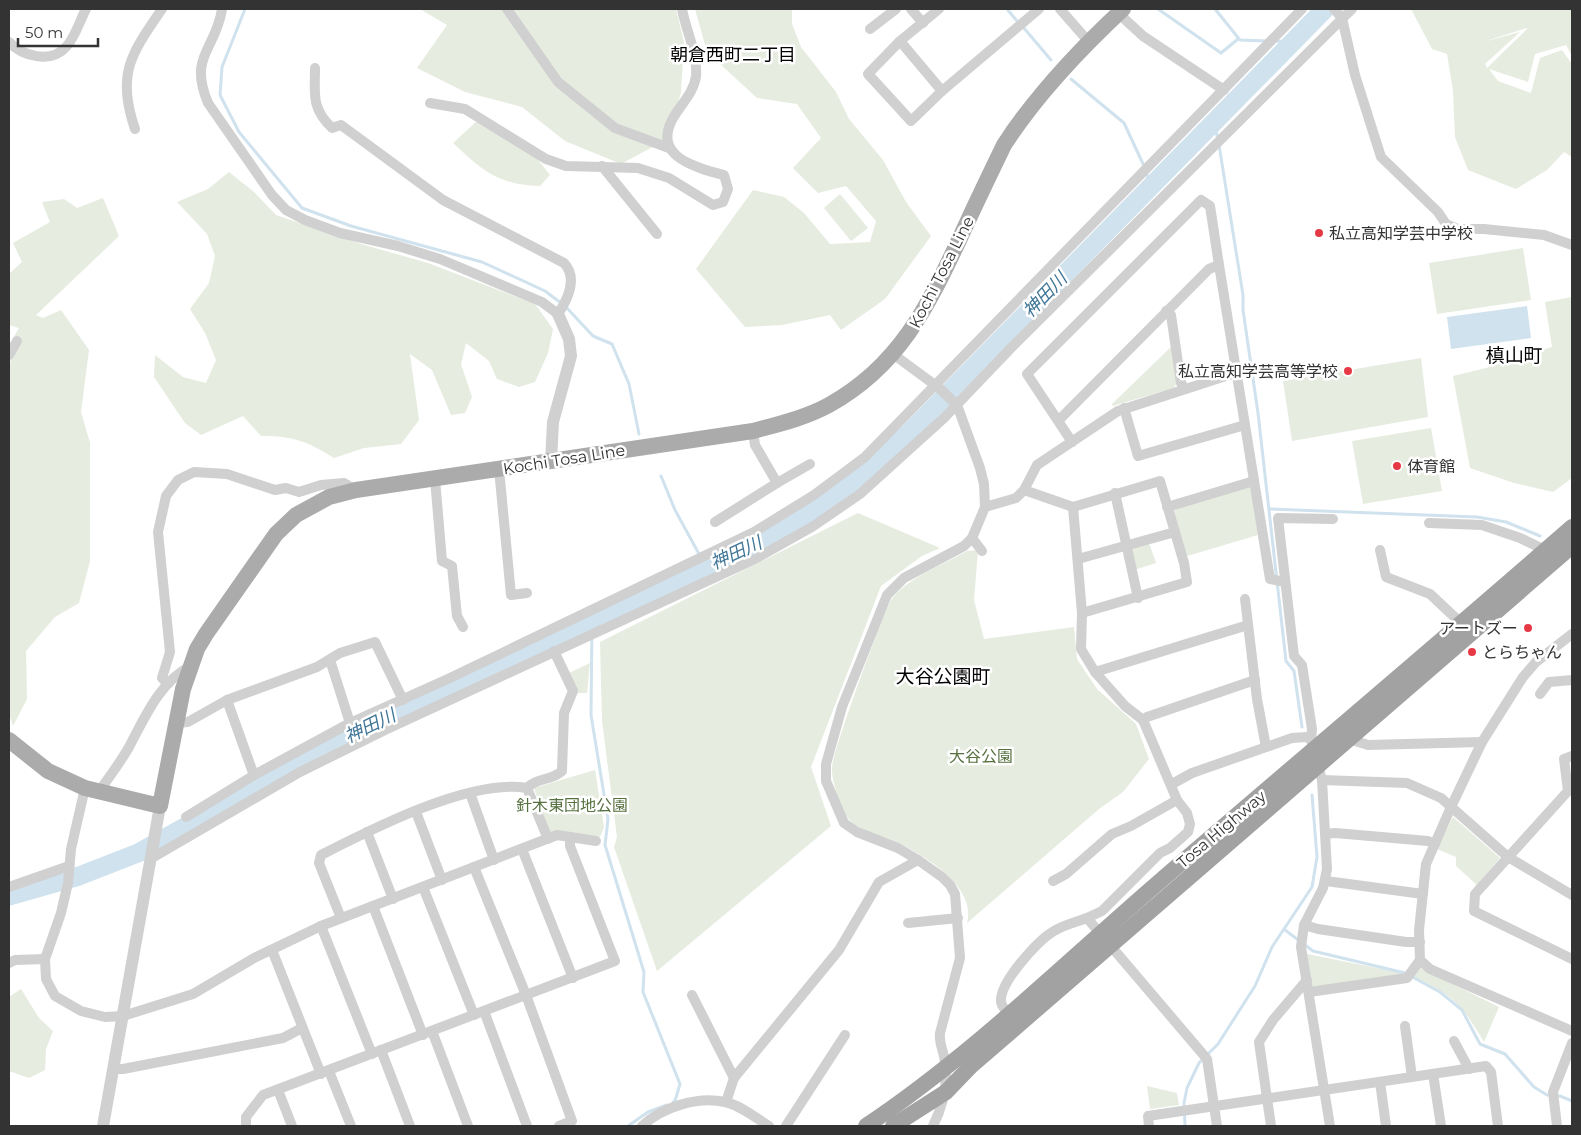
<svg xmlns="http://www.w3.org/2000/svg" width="1581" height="1135" font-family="Montserrat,'Noto Sans JP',sans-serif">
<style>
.green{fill:#e6ecdf;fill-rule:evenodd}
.water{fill:#cfe2ee}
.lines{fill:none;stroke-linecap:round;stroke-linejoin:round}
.stream{stroke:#cfe2ee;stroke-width:3}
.river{stroke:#cfe2ee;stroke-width:19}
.minor{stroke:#d0d0d0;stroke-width:10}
.tertiary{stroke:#d0d0d0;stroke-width:12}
.primary{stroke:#ababab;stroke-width:16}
.trunk{stroke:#a2a2a2;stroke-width:16}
.poi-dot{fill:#e63946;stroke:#fff;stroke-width:2}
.labels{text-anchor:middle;stroke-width:5;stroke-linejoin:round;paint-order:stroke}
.poi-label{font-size:16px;fill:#333;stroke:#fff;text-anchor:start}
.street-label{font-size:16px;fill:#333;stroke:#fff}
.park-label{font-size:16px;fill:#56703f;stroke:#fff}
.neighbourhood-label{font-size:18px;fill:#000;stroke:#fff}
.water-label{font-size:18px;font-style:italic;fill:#3f7597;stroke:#fff}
.quarter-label{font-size:19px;fill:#000;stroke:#fff}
</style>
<rect width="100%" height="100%" fill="#fff"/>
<!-- green -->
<g class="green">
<polygon points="420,9 676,9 684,42 681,92 669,138 621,164 565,141 522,107 465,92 417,68 447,25"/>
<polygon points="695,9 792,9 792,24 801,47 836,92 849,119 883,160 906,202 931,236 885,299 841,330 830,315 782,325 745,327 696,269 753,190 784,197 804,213 830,244 870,242 876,221 846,186 818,193 793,168 821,138 797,104 757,98 707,52"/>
<path d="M1411,9H1572V56L1566,45L1535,54L1528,82L1489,69L1498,81L1531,93L1540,58L1562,50L1572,64V157L1564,152L1547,170L1516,189L1468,170L1455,137L1453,91L1447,54L1432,49ZM1527,28V29L1487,68L1485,64L1520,32L1483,42Z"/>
<path d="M478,120L535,156L550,175L540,186C498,185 482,170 453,143Z"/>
<path d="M229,172L254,192L276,215L361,244L428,263L535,304L553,329L548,353L535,382L519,387L497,379L489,361L466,343L461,364L472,397L465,413L451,415L432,370L410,354L419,420L401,444L364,448L334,458C307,441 293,436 261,436L243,416L201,435L185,423L154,377L155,355L183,377L206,383L216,360L205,333L190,309L209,283L215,256L207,234L177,202L208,189Z"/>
<polygon points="840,194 868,228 851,241 824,208"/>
<polygon points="103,198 119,236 36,315 43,318 61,310 89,350 81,412 90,443 90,561 79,603 55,617 26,651 27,699 13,726 9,714 9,380 12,340 19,328 9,325 9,274 22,262 13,243 50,222 42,202 64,199 77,208"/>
<polygon points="1523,248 1531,300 1437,314 1429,263"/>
<polygon points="1572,297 1572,478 1553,492 1514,483 1470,468 1453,376 1486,368 1552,347 1545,302"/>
<polygon points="1172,346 1178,382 1173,388 1113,406 1112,404"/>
<polygon points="1421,358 1428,417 1292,441 1283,381"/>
<polygon points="1431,428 1442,491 1363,504 1352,441"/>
<polygon points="1250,486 1258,535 1187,556 1173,514 1175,509"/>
<polygon points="858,513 940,548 922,556 881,586 811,767 831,826 657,971 614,847 617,837 602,721 600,642"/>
<polygon points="1149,543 1156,563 1134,570 1130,548"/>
<path d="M978,550L974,600L984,639L1074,627L1077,659L1097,689L1136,724L1149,759L1123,792L1099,809L967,923C977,887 926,857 899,843C883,835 860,833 848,818C841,810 831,779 832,768C832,753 885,607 893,597C912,576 942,565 967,551Z"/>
<polygon points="590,663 587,693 577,693 569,673"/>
<polygon points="595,770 604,827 600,837 558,831 549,833 534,788"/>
<polygon points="1453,817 1500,858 1477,885 1456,866 1456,857 1437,849"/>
<polygon points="1307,954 1402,973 1403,976 1312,987"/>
<path d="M1420,968L1499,1007L1484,1042C1461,1004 1455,996 1414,977Z"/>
<polygon points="21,989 39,1018 53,1031 46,1049 45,1070 29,1078 9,1071 9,997"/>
<polygon points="1147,1086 1177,1093 1179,1105 1150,1109"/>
</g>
<!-- water -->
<polygon class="water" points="1527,306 1531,338 1451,349 1447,317"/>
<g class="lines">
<!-- stream -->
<g class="stream">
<polyline points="245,9 222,67 220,95 239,132 302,208 351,226 482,262 545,291 561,303"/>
<polyline points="1007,9 1017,21"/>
<polyline points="1158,9 1221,53 1238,39"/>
<polyline points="1215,9 1240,40 1267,41"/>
<polyline points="1023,27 1051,60"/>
<polyline points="1275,41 1294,42"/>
<polyline points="1071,79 1124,123 1144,166"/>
<polyline points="1215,120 1217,136"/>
<polyline points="1219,145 1243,295 1243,310 1258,413 1286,661 1294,671 1302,727"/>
<polyline points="1146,173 1151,184"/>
<polyline points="566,307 593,336 612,344 629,384 639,434"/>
<polyline points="661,476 675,510 699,554"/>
<polyline points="1269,509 1477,517 1506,522 1540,536"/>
<polyline points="703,561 707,568"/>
<polyline points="592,623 591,715 608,819 605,845 644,972 643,992 680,1084 675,1101 673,1102"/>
<polyline points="1285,930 1313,951 1405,973 1440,992 1462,1010 1480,1044 1505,1054 1534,1087 1547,1095 1560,1096 1572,1101"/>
<polyline points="628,1126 648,1112 667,1105"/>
<polyline points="1185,1126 1184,1103 1187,1088 1199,1063 1218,1044 1255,986 1272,947 1312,887 1317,857 1312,795"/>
</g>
<!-- river -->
<polyline class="river" points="9,896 79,876 138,853 348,736 781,532 842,492 910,432 1325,9"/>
<!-- minor -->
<g class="minor">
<path d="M222,9C216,50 188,55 208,103L272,195L286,210L305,220L340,233L398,246L440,259L542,302L558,314C568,299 578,278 564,263L443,200L341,125L332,128C311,108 315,94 315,68"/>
<polyline points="507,9 558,82 615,128 669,148"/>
<polyline points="911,9 923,23"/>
<polyline points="939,9 900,41 868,74 911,121 942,91"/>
<polyline points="1060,9 1088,41"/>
<polyline points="1334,9 1342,18 1355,75 1381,157 1438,212 1446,224 1458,229 1484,229 1544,235 1572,245"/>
<polyline points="1118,13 1143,36 1224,90"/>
<polyline points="870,29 896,9"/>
<polyline points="900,41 942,91 1039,9"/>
<path d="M9,42C22,56 51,64 66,47C75,38 80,20 86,9"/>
<path d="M430,103L465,109L546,159L566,166L638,168L669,178L713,205L723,202L728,189L724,175C697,168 653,157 672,120C680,105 694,93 696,76C698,54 686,31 682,9"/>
<path d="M135,129C116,74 131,54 162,9"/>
<polyline points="602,166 657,234"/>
<polyline points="1166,311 1171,315 1181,383 1185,389"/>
<path d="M893,354L939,388L957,405L980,468L984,484L985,507L972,538L964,546L904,578L887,595L842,707L826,764V781L844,823L857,832L898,848L918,860L942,877L950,885L955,894L960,958L940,1033C939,1042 942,1048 944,1056C949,1081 944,1104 933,1126"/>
<polyline points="9,355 17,341"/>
<polyline points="1124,408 1138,456 1245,425 1219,265"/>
<polyline points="1059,420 1209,269 1219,265 1210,206 1201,200 1027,374 1072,442"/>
<polyline points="1245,425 1270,579 1285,582"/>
<polyline points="499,469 511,595 527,593"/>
<polyline points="435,479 442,561 452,566 457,616 463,627"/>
<polyline points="777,483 810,464"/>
<polyline points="1024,490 1073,507 1160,481 1184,563 1187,582 1082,613"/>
<polyline points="1115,493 1138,598"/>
<polyline points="985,507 1016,498 1024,490 1037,465 1118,411 1235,373"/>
<polyline points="1073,507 1082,613 1081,649 1095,672 1125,706 1143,720 1177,800 1187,813 1190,824 1188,832 1170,848 1160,853 1102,911 1087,918 1207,1059 1217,1126"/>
<polyline points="1167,507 1254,481"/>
<polyline points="715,522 777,483 755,445 753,431"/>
<polyline points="1429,523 1482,525 1520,538 1545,550"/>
<polyline points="972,538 982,551"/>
<polyline points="1380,550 1386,577 1430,594 1462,624"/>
<polyline points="1078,559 1175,532"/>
<polyline points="1245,599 1257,699 1266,747"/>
<polyline points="1572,634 1536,662 1523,677 1482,742 1451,807 1426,864 1419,930 1420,960 1430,969 1572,1031"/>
<polyline points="1095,672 1248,625"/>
<polyline points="168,684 162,678 170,652 158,532 166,496 178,480 194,472 227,474 275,490 286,488 299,492 321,485 344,483 356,490"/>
<polyline points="1540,694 1549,682 1572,680"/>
<polyline points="227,700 252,770 256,774"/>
<polyline points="1143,720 1147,717 1255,680"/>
<polyline points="176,723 188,722 227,700 317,667 340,653 375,642 403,700"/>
<polyline points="350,723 450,678 754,532 814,495 865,457 1302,9"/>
<polyline points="1349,739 1368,745 1482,742"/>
<polyline points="1311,740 1312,729 1302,665 1294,656 1278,518 1333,519"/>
<polyline points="1322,780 1407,783 1441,798 1508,857 1572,895"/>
<polyline points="1172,784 1192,773 1292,738 1307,737 1311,740 1322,780 1327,869 1323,888 1304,925 1301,947 1330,1126"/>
<polyline points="85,788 71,849 68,883 61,913 45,959 46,979 55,996 81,1011 105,1017 123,1016 193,994 254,958 321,926 557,835 570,837 570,846 615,961 263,1095 246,1117 246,1126"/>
<path d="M527,788C537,777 552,781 562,771L564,713L573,691L554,651"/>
<polyline points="1572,790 1568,791 1475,894 1474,911 1572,959"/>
<polyline points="1568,791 1564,759 1572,756"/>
<path d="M99,792C109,777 120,763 129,747C144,719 160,681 191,666"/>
<polyline points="470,793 494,860"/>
<polyline points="416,812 442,880"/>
<polyline points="186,817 256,774 350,723 330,660"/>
<polyline points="367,832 393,899"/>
<polyline points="1325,834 1335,833 1428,841 1435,844"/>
<polyline points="570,837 596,841"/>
<polyline points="522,849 573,978"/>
<polyline points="152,858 300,772 385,730 755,559 812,527 860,494 944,418 1011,348 1352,9"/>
<polyline points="474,867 526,995 572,1121 559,1126"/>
<polyline points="1053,881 1066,874 1112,834 1131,826 1177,800"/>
<polyline points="1326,881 1423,894"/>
<polyline points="9,887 69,866"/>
<polyline points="423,887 474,1015"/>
<polyline points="373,906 423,1035"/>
<path d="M341,918L319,863L321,855C372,829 471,778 527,788L548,839"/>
<polyline points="908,923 958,918"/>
<polyline points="1304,925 1318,929 1406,942 1420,942"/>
<polyline points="321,926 372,1054"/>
<polyline points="272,950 321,1074"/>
<polyline points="9,963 15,960 45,959"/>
<polyline points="1309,992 1407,978 1420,960"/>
<polyline points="692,995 734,1078"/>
<polyline points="484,1011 527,1126"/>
<path d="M1010,1014C1006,1011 1002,1007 1001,1002C999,983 1038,940 1054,931C1063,925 1076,922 1087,918"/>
<polyline points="1405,1026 1412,1077"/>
<polyline points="432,1031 468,1126"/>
<polyline points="1454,1041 1469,1069"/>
<polyline points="381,1050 410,1126"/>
<polyline points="114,1069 123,1069 283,1038 302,1028"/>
<polyline points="329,1071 351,1126"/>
<polyline points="1433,1074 1441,1126"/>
<polyline points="1380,1082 1386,1126"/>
<polyline points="278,1090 292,1126"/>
<polyline points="726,1102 734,1078 839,950 879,882 918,860"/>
<path d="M642,1126C662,1107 698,1096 725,1102C740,1105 756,1118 769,1126"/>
<polyline points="786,1126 845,1035"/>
<polyline points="1149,1126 1148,1116 1486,1066 1491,1072 1498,1126"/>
<polyline points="1271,1126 1259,1042 1273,1020 1307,980"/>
<polyline points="1557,1126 1553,1092 1572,1043"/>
</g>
<!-- tertiary -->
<g class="tertiary">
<polyline points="551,462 553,422 571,356 569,339 558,314"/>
<polyline points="103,1126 160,806"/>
</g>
<!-- primary -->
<path class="primary" d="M9,740L48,771L85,788L160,806L183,689L197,649L206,634L276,534L296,515L329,497L356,490L753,431C779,424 805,418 829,405C899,366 927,308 960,238C974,207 989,176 1004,145C1037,94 1079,50 1123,9"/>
<!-- trunk -->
<g class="trunk">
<path d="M866,1126C972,1055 1063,965 1159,882C1297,763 1436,646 1572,527"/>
<polyline points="893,1126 946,1092 971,1066 1572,546"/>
</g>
</g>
<!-- markers -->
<g class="poi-dot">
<circle cx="1319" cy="233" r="5"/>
<circle cx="1348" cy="371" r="5"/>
<circle cx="1397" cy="466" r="5"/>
<circle cx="1528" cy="628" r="5"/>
<circle cx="1472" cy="652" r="5"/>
</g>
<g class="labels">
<!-- poi labels -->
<g class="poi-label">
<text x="1329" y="239">私立高知学芸中学校</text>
<text x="1338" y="377" text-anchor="end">私立高知学芸高等学校</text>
<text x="1407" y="472">体育館</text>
<text x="1518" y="634" text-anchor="end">アートズー</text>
<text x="1482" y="658">とらちゃん</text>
</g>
<!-- street labels -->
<g class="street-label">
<text transform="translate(941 272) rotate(-63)" y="6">Kochi Tosa Line</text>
<text transform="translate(564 459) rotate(-9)" y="6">Kochi Tosa Line</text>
<text transform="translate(1221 829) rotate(-40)" y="6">Tosa Highway</text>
</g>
<!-- park labels -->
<g class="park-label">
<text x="981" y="762">大谷公園</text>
<text x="572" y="811">針木東団地公園</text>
</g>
<!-- neighbourhood labels -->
<g class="neighbourhood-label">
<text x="733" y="61">朝倉西町二丁目</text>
</g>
<!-- water labels -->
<g class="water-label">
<text transform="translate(1045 295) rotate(-46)" y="6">神田川</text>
<text transform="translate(736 553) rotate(-25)" y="6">神田川</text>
<text transform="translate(370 726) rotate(-26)" y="6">神田川</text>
</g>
<!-- quarter labels -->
<g class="quarter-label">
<text x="1514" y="362">槙山町</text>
<text x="943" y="683">大谷公園町</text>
</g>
</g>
<!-- border -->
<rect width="1581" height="1135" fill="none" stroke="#333333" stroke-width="20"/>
<!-- scale -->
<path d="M18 38v8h80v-8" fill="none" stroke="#333333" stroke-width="2.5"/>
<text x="25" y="38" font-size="15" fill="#333333" stroke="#ffffff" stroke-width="4" paint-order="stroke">50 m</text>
</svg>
